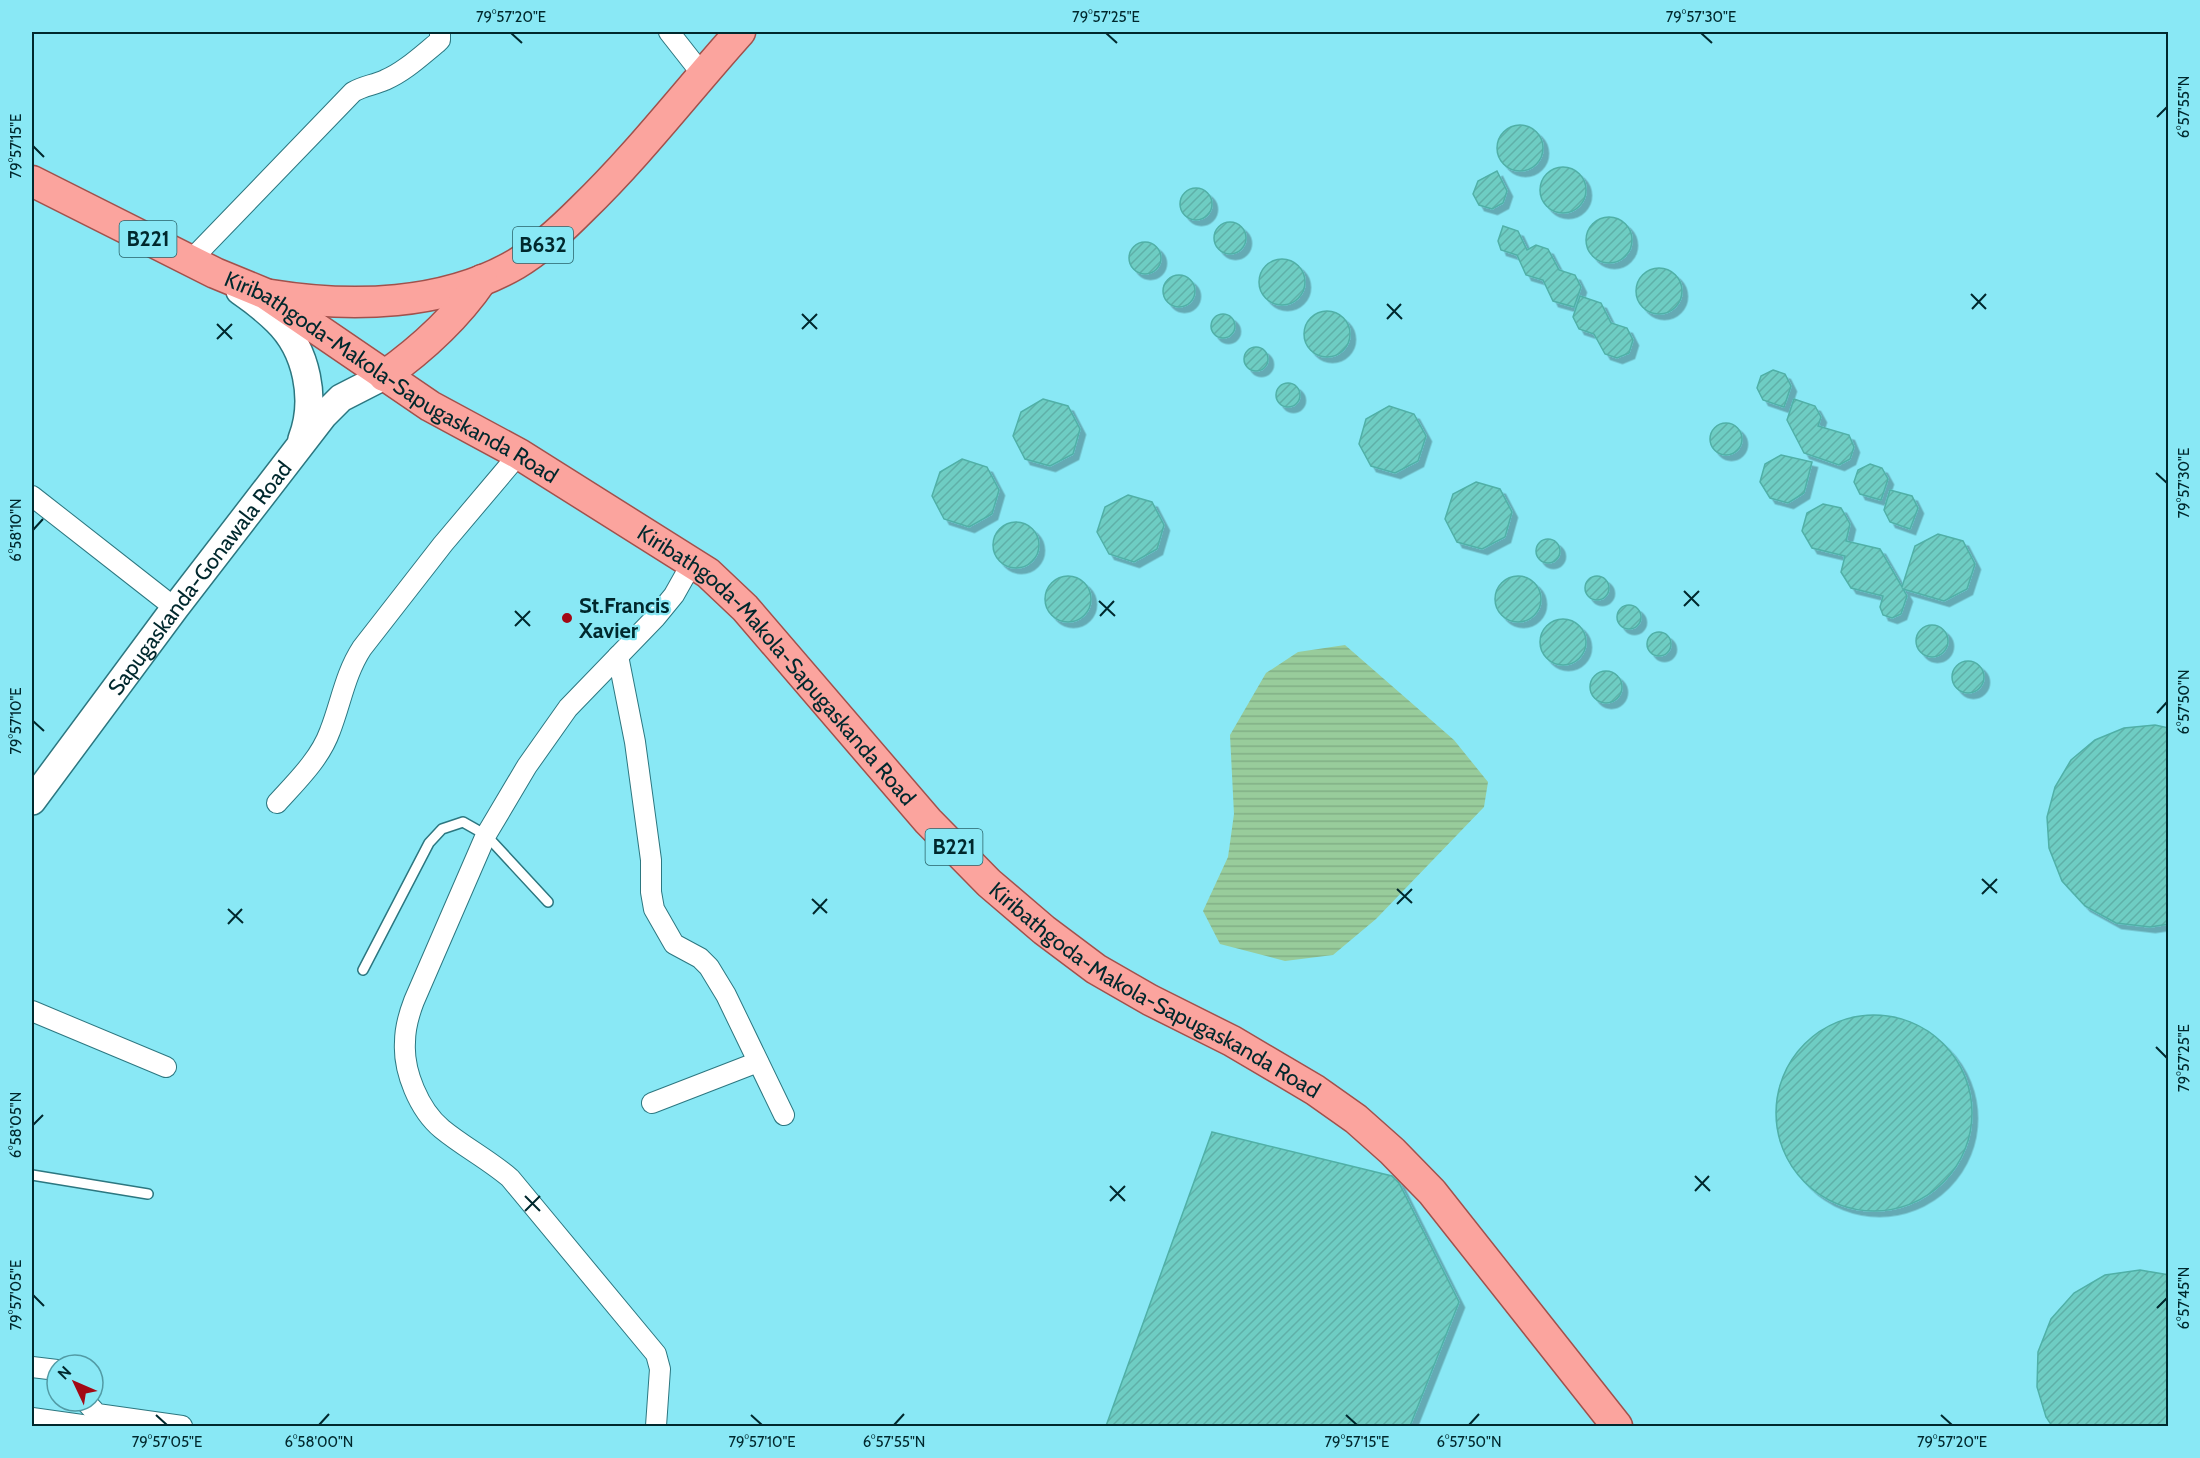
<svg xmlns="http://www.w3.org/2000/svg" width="2200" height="1458" font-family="Cabin,sans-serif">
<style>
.water{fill:url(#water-rules)}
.building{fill:url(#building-hatch);stroke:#50b0a7;stroke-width:1.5;filter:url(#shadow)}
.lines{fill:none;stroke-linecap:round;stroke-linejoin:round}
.lane-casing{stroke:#2c7780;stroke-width:12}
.street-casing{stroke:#2c7780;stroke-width:22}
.secondary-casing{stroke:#2c7780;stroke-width:30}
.primary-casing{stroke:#a1514c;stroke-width:33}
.lane{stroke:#fff;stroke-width:9}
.street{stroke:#fff;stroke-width:20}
.secondary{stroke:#fff;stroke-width:27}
.primary{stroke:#fba49e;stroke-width:30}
.ticks{fill:none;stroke:#00282d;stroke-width:2}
.poi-dot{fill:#a30814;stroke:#89e8f5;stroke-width:2}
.labels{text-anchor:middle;stroke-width:4.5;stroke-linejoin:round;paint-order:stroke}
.shield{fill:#89e8f5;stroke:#296269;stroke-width:1.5}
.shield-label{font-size:21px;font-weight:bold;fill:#00282d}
.street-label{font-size:22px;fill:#00282d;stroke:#89e8f5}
.poi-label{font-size:22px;font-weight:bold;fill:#00282d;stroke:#89e8f5;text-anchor:start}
.neatline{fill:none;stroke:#00282d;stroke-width:2}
.ticks-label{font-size:15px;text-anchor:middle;fill:#00282d}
</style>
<defs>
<pattern id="water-rules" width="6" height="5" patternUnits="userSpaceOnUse" patternTransform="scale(1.5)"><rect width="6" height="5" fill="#98cc9b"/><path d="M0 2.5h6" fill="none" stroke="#81af86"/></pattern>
<pattern id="building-hatch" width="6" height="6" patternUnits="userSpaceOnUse" patternTransform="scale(1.5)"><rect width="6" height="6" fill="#6ecdc3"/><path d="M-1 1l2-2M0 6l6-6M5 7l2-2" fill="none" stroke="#5eb0a8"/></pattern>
<filter id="shadow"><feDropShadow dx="5.5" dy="5.5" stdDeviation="0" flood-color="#0004"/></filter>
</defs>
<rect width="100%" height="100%" fill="#89e8f5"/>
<!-- water -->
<polygon class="water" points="1345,645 1454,740 1488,782 1484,807 1376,919 1333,955 1285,961 1220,944 1203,911 1228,857 1234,814 1230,735 1266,673 1298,652"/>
<!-- building -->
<g class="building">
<circle cx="1520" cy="148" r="23"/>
<circle cx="1563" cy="190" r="23"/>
<polygon points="1497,171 1507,191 1503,203 1492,209 1479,205 1473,194 1478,181"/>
<circle cx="1196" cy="204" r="16"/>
<circle cx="1609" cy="240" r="23"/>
<circle cx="1230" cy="238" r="16"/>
<polygon points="1503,226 1518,231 1527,250 1536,245 1548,249 1559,270 1575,275 1581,287 1574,307 1553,301 1543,280 1526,275 1517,255 1501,250 1498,241"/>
<circle cx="1145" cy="258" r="16"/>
<circle cx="1282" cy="282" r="23"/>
<circle cx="1659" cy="291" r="23"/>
<circle cx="1179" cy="291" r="16"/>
<polygon points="1580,296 1601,303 1611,323 1627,328 1633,340 1629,353 1617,358 1605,354 1594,334 1579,329 1573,317"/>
<circle cx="1327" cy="334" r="23"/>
<circle cx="1223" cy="326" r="12"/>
<circle cx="1256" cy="359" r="12"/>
<polygon points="1773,370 1785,374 1791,386 1784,407 1763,400 1757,388 1761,376"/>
<circle cx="1288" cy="395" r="12"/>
<polygon points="1043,399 1068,406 1080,429 1073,454 1050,466 1025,459 1013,436 1021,412"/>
<polygon points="1794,399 1815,406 1821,417 1818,426 1849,435 1854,447 1850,459 1839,465 1804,453 1787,420"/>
<polygon points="1389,406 1414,414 1426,436 1418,461 1395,473 1371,466 1359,444 1366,419"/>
<circle cx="1726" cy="439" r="16"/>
<polygon points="1781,455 1812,462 1804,493 1788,503 1770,498 1760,482 1765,464"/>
<polygon points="962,459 987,467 999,490 992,514 969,527 944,519 932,496 940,472"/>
<polygon points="1870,464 1882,468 1888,479 1881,500 1860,494 1854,482 1858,470"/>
<polygon points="1476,482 1500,489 1512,512 1505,537 1482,549 1457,542 1445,519 1453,494"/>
<polygon points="1890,490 1912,496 1918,508 1910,529 1890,522 1884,510"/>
<polygon points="1128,495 1152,502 1164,525 1157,549 1134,562 1109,554 1097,532 1105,507"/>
<polygon points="1823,504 1841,508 1850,524 1846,541 1880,549 1902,587 1915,546 1938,534 1963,541 1975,564 1967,589 1944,601 1903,589 1907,596 1901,614 1892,618 1883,615 1880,607 1883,596 1851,588 1841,572 1845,556 1812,548 1802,531 1807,513"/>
<circle cx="1016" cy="545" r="23"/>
<circle cx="1548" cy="551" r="12"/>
<circle cx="1518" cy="599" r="23"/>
<circle cx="1068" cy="599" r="23"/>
<circle cx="1597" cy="588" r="12"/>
<circle cx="1629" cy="617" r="12"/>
<circle cx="1563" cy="642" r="23"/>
<circle cx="1932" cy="641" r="16"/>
<circle cx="1659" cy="644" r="12"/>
<circle cx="1968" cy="677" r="16"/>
<circle cx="1606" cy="687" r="16"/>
<polygon points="2155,725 2169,728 2169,924 2150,927 2116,923 2085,906 2062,881 2049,848 2047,817 2055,787 2071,760 2095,740 2124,728"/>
<circle cx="1874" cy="1113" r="98"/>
<polygon points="1212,1132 1392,1176 1399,1183 1459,1302 1410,1426 1106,1426"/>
<polygon points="2140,1270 2169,1275 2169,1426 2052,1426 2046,1417 2037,1387 2038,1352 2051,1319 2074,1293 2105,1275"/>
</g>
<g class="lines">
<!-- lane casing -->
<g class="lane-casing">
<g id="lane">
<polyline points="363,970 429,843 442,829 463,822 486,835 548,902"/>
<polyline points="32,1175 148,1194"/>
</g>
</g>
<!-- street casing -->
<g class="street-casing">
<g id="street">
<polyline points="669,32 702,74"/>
<path d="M190,261L353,92C363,86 374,85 385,80C404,72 421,56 437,43L440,40V32"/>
<polyline points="32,496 175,608"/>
<polyline points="618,656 635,742 651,860 651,892 654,909 674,944 700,958 709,967 726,995 784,1115"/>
<path d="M277,803C296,782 320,759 330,731C341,703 345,674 362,648L443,544L519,454"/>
<polyline points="32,1011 166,1067"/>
<polyline points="652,1103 758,1062"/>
<polyline points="32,1367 57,1370"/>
<polyline points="85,1401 97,1414 182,1426"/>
<polyline points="32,1418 89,1426"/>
<path d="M656,1426L660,1369L656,1354L510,1178C489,1160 464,1147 442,1129C419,1110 403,1071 405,1042C405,1027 409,1014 414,1001L486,835L527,766L568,708L656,617L674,595L692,563"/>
</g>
</g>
<!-- secondary casing -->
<g class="secondary-casing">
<g id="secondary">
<path d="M240,291C253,300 266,310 277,321C307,350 317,400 302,439"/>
<path id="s1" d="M32,801L175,608L323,416L341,398L384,376"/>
</g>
</g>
<!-- primary casing -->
<g class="primary-casing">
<g id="primary">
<path id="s2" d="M32,181L215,273L266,294L430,406L519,454L708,573L745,608L928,821L989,883L1044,930L1096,969L1150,1000L1232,1041L1315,1090L1356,1119L1392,1151L1432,1192L1617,1426"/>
<path d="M271,295C351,308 444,306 516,264C541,249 562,229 582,209C639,154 687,91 740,32"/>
<path d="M384,376C422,349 456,318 482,280"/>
</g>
</g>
<!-- lane -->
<use href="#lane" class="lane"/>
<!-- street -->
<use href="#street" class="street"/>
<!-- secondary -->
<use href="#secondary" class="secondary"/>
<!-- primary -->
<use href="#primary" class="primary"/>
</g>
<!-- ticks -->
<path class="ticks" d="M511,33L522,43M1106,33L1117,43M1701,33L1712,43M2157,117L2167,107M33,146L44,157M1971,294L1986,309M1387,304L1402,319M1972,309L1986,294M802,314L817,329M1387,319L1401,304M217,324L232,339M802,329L817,314M217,339L232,324M2156,473L2167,483M33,530L43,519M1684,591L1699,606M1099,601L1115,616M1684,606L1699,591M515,611L530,626M1100,616L1114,601M515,626L530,611M2157,713L2167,702M33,721L44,731M1982,879L1997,893M1397,889L1412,903M1982,894L1997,879M812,899L827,913M1397,904L1412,889M228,909L243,923M813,914L827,899M228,924L242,909M2156,1047L2167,1058M33,1125L43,1115M1695,1176L1710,1191M1110,1186L1125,1201M1695,1191L1709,1176M525,1196L540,1211M1110,1201L1125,1186M525,1211L540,1196M33,1295L44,1306M2157,1308L2167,1298M156,1415L167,1425M751,1415L762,1425M1346,1415L1357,1425M1941,1415L1952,1425M319,1425L329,1414M894,1425L904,1414M1469,1425L1479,1414"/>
<!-- markers -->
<circle class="poi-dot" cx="567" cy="618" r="6"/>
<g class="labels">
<!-- shield labels -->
<g class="shield">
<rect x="119.5" y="221" width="57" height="36" rx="4.5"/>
<rect x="513" y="227" width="60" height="36" rx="4.5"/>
<rect x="925.5" y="829" width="57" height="36" rx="4.5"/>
</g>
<g class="shield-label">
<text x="148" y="246">B221</text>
<text x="543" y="252">B632</text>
<text x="954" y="854">B221</text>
</g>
<!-- street labels -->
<g class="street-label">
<text dy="8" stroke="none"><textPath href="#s2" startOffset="410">Kiribathgoda-Makola-Sapugaskanda Road</textPath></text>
<text dy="8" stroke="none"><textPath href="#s1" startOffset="279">Sapugaskanda-Gonawala Road</textPath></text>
<text dy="8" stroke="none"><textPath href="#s2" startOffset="896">Kiribathgoda-Makola-Sapugaskanda Road</textPath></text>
<text dy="8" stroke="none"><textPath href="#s2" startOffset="1400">Kiribathgoda-Makola-Sapugaskanda Road</textPath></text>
</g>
<!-- poi labels -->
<g class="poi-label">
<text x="579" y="613">St.Francis<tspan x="579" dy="25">Xavier</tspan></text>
</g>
</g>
<!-- border -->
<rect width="2200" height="1458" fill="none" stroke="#89e8f5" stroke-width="66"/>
<!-- north arrow -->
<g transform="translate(75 1383) rotate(314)"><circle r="28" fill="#89e8f5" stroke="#529ba5" stroke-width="1.5"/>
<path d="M0-4.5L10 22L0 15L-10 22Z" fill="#a30814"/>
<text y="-9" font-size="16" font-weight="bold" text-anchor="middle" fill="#00282d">N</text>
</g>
<rect x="33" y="33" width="2134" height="1392" class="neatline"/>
<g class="ticks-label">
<text x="511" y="22">79°57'20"E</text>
<text x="1106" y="22">79°57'25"E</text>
<text x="1701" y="22">79°57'30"E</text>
<text transform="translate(2184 107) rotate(-90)" y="5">6°57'55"N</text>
<text transform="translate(16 146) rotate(-90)" y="5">79°57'15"E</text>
<text transform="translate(2184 483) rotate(-90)" y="5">79°57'30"E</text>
<text transform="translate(16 530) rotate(-90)" y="5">6°58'10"N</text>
<text transform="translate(2184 702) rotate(-90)" y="5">6°57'50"N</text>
<text transform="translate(16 721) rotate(-90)" y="5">79°57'10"E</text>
<text transform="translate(2184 1058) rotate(-90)" y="5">79°57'25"E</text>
<text transform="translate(16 1125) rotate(-90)" y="5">6°58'05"N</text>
<text transform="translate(16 1295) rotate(-90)" y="5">79°57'05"E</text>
<text transform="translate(2184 1298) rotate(-90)" y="5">6°57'45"N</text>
<text x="167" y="1447">79°57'05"E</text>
<text x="319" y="1447">6°58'00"N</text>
<text x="762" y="1447">79°57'10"E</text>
<text x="894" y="1447">6°57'55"N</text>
<text x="1357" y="1447">79°57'15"E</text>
<text x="1469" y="1447">6°57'50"N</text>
<text x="1952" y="1447">79°57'20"E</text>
</g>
</svg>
